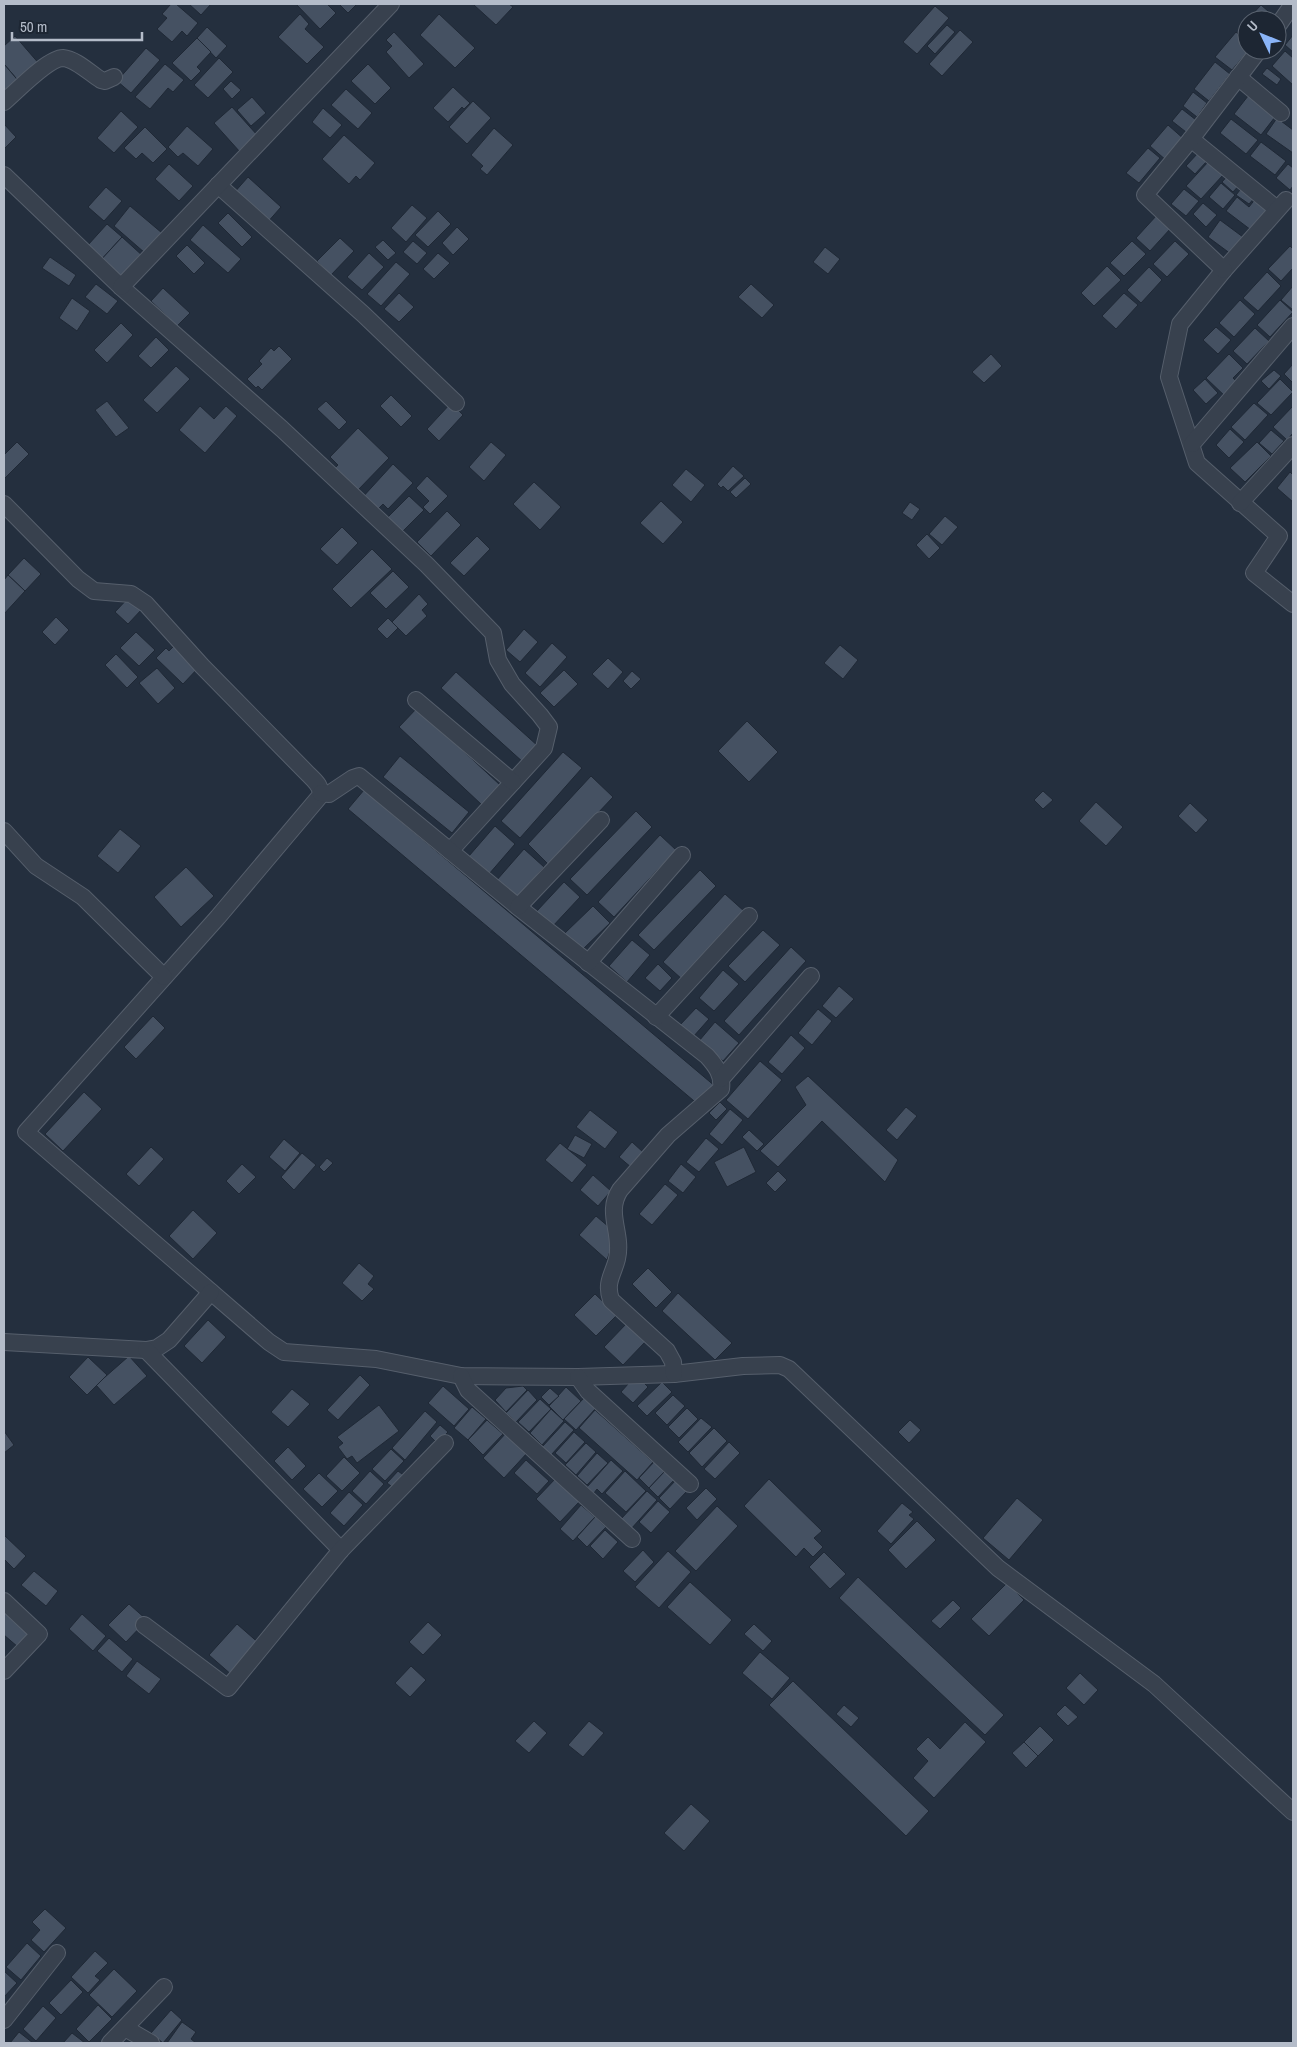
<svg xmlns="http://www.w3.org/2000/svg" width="1297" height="2047" font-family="'Archivo Narrow',sans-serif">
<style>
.building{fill:#455162;stroke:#1f2835}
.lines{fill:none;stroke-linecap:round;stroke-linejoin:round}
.street-casing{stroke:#565f6c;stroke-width:18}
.street{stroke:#38414e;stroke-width:16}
</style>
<rect width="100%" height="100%" fill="#242f3e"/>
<!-- building -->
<g class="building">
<polygon points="171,4 176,4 198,23 187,36 182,31 172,42 157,29 167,18 162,14"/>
<polygon points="189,4 211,4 201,15"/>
<polygon points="296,4 327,4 336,13 320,29"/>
<polygon points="339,4 357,4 348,13"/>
<polygon points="475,4 509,4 513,7 496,25 474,5"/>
<polygon points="1261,5 1275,17 1272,20 1247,20"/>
<polygon points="935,6 949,18 917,54 903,42"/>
<polygon points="300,14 309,24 305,29 324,47 307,64 278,37"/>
<polygon points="439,14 475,48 455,68 420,35"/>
<polygon points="1247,20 1247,37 1239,30"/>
<polygon points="947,25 955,32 935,54 927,46"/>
<polygon points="207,27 227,46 216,58 197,38"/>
<polygon points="960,30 973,42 942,76 929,64"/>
<polygon points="394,32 424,64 409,78 386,52 392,46 386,40"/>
<polygon points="1236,32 1247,41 1247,50 1249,50 1232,70 1215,57"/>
<polygon points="1293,35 1293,52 1285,45"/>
<polygon points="15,36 41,66 21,84 4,64 4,46"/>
<polygon points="197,38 211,52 197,67 201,71 191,81 172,63"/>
<polygon points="146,48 160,60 131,93 117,81"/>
<polygon points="1285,51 1293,58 1293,85 1272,66"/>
<polygon points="219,58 233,72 208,98 194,85"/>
<polygon points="1215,62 1230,74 1209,101 1194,89"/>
<polygon points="4,64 21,84 4,98"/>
<polygon points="165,64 184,80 173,92 168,88 150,109 135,97"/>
<polygon points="368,64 391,88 375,104 351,81"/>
<polygon points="1267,68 1281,79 1277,85 1262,74"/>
<polygon points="231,81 241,90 232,99 223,89"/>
<polygon points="453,87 470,103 464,109 462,107 448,122 433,108"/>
<polygon points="346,89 372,113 358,129 331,105"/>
<polygon points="1193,92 1207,103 1197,117 1183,106"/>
<polygon points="1248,96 1275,117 1261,135 1234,114"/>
<polygon points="252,97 266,113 251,126 237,110"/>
<polygon points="473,101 491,118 467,144 449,127"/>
<polygon points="232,107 258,136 240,152 214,123"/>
<polygon points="323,108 342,125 330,138 312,122"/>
<polygon points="1182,109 1196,120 1186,132 1172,121"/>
<polygon points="121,111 138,127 114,153 97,138"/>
<polygon points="1277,118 1293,130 1293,153 1266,134"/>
<polygon points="1231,119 1258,140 1246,154 1220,133"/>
<polygon points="4,124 16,137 4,149"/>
<polygon points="1168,125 1185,140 1167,161 1150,146"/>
<polygon points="187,126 213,149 198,166 183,153 178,157 168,147"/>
<polygon points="145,127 167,149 153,163 142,153 136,159 124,148"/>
<polygon points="494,128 513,145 487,175 480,169 483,166 471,155"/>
<polygon points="344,135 375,163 360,180 356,176 349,184 322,159"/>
<polygon points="1261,142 1286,161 1275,175 1250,156"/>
<polygon points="1148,148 1160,158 1139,183 1126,173"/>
<polygon points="1198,153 1207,161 1195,174 1186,166"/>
<polygon points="1208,162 1223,175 1201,199 1186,186"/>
<polygon points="169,164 193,186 179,201 155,179"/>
<polygon points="1288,164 1293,168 1293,186 1290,190 1276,178"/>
<polygon points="1230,173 1241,183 1233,192 1222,182"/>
<polygon points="248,177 281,207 266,224 233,194"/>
<polygon points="1221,183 1235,195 1223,209 1209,197"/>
<polygon points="1244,185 1257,195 1249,204 1236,195"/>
<polygon points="106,187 122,201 104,221 88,207"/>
<polygon points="1184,189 1199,201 1186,216 1171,204"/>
<polygon points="1237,197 1249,207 1256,198 1268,208 1251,230 1226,211"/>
<polygon points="1203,203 1217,215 1206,227 1193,214"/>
<polygon points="412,205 427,218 406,242 391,228"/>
<polygon points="130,206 162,233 145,253 114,226"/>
<polygon points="438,211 451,224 428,247 415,235"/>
<polygon points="228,213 252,237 242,247 218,223"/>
<polygon points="1157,215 1171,228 1150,251 1136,238"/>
<polygon points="1220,220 1247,240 1235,257 1208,237"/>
<polygon points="107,224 122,237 102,259 88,245"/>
<polygon points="203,225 241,259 228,273 190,240"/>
<polygon points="457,227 469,239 453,255 442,243"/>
<polygon points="122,237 144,257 122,282 99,262"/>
<polygon points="340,238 354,251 331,275 317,261"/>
<polygon points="383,240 396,253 388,260 375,247"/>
<polygon points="413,241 427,253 417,264 403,252"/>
<polygon points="1132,241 1146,254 1124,276 1110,263"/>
<polygon points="1175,241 1189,254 1167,277 1153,264"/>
<polygon points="187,245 205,263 194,274 176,256"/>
<polygon points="1290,246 1293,249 1293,268 1281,281 1268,269"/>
<polygon points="825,247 840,259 828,274 813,262"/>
<polygon points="369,253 384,267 362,290 347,277"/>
<polygon points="438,253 450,263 434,279 423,269"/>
<polygon points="50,257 76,275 69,286 42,268"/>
<polygon points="396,262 410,274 381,306 367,294"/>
<polygon points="1107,266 1121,280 1094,306 1081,293"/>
<polygon points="1149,267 1162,280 1141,303 1127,290"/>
<polygon points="1267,272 1281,286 1258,311 1243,298"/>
<polygon points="96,284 118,301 107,314 85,297"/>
<polygon points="751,284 774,305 762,318 738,297"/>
<polygon points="1293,286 1293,310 1281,300"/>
<polygon points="163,288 190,313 177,326 151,301"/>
<polygon points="399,293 414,307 399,322 384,309"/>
<polygon points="1124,293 1138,305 1116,329 1102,316"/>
<polygon points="72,298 90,311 77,331 59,318"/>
<polygon points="1240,300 1255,314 1234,337 1219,323"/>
<polygon points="1280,300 1293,312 1270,337 1257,325"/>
<polygon points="121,323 133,335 107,363 94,350"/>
<polygon points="1216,327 1231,340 1218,354 1203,340"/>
<polygon points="1255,328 1269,341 1247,364 1233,351"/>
<polygon points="156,337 169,350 151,368 138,356"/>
<polygon points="279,346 292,359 262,390 258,386 256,388 247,379 262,364 259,361 271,348 274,351"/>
<polygon points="991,354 1002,366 984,383 972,372"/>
<polygon points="1229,354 1243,368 1233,378 1240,385 1227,398 1206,378"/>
<polygon points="1293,364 1293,383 1284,374"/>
<polygon points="176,366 190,379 157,413 143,400"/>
<polygon points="1274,370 1281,376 1269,389 1261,381"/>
<polygon points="1205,379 1218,393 1206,404 1193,390"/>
<polygon points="1280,379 1293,392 1271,415 1257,403"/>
<polygon points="391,395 412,416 401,427 380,406"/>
<polygon points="107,401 129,428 116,437 95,410"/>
<polygon points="326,401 347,422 339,430 317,409"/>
<polygon points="451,403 463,415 439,441 427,429"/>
<polygon points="1254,403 1268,415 1245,440 1231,427"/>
<polygon points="200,406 214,419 226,406 237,416 205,453 179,430"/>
<polygon points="1293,406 1293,433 1287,440 1273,427"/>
<polygon points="358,428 389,458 357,491 334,469 338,465 330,457"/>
<polygon points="1230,429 1244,442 1229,458 1216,445"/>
<polygon points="1271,430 1284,441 1272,454 1259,443"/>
<polygon points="17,442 29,454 4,479 4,455"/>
<polygon points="491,442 506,455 484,481 469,467"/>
<polygon points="1257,442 1271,456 1245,482 1230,468"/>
<polygon points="393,464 413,483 388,509 383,504 375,512 361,499"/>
<polygon points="733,466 744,476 728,491 723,486 721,488 717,484"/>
<polygon points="686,469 705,485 691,502 672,485"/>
<polygon points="1290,472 1293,475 1293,502 1277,488"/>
<polygon points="427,476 448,496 430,514 423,507 429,501 416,488"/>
<polygon points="745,478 751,484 736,498 730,492"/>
<polygon points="534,482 561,507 540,530 513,504"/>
<polygon points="409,496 424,510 401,533 386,519"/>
<polygon points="661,501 683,522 663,544 640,523"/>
<polygon points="910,502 920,509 912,520 902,513"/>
<polygon points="447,511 461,525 431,556 417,542"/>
<polygon points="945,516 958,527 942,545 929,534"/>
<polygon points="342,527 358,543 337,565 320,549"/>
<polygon points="927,534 940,548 929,559 916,545"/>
<polygon points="477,536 490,549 464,576 450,563"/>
<polygon points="372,549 392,569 351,608 332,589"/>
<polygon points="24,558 41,574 25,591 8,575"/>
<polygon points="393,571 409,587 386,609 370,593"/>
<polygon points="8,575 25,591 4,614 4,580"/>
<polygon points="419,594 428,604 422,610 427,616 406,636 392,622"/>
<polygon points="131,595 143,608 128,624 115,612"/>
<polygon points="56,617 69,630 55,645 42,632"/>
<polygon points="388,618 398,628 387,639 377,629"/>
<polygon points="524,629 538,642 520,662 506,650"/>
<polygon points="136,632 155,650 139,666 120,648"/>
<polygon points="552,643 567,657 540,687 525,673"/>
<polygon points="176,644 200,666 183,684 156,658 166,648 169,651"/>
<polygon points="840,645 858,660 843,679 824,663"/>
<polygon points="116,654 138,677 127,688 105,665"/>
<polygon points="608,658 623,672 608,689 592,674"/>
<polygon points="157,668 175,688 158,704 139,683"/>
<polygon points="564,670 578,684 554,707 540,693"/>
<polygon points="632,671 641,679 631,689 623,681"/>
<polygon points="456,672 539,747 524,763 441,688"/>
<polygon points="417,708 500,785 482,805 399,727"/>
<polygon points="747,721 778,752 749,782 718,751"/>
<polygon points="563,752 582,768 520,838 501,821"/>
<polygon points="400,756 469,812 452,833 383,777"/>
<polygon points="591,776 613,797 549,865 528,844"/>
<polygon points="364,790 716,1087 700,1106 348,809"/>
<polygon points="1043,791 1053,800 1043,809 1034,800"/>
<polygon points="1096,802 1123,827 1106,846 1079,821"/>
<polygon points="1190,803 1208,820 1196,833 1178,816"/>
<polygon points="636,811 652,827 587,895 570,879"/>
<polygon points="495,826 515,844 489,874 469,856"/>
<polygon points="120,829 141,846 118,873 97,856"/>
<polygon points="660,835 676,850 614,917 598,902"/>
<polygon points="524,849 544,867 516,899 496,881"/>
<polygon points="186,867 214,896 181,927 154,897"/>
<polygon points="700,870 716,886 654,950 638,935"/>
<polygon points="564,882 580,897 552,927 536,912"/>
<polygon points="725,894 745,912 683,980 663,962"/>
<polygon points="593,906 610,923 582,950 565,933"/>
<polygon points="763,930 780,945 745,982 728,966"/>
<polygon points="632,940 650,955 627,982 609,966"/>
<polygon points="791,947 806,961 739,1035 724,1021"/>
<polygon points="658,964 672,978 660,991 645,978"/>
<polygon points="723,970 739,984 714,1011 699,998"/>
<polygon points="839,986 854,999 836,1018 822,1006"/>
<polygon points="696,1008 709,1019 693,1037 680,1025"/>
<polygon points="818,1009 832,1021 812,1045 798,1033"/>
<polygon points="153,1016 165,1028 136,1059 124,1047"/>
<polygon points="715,1022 739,1043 723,1061 699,1041"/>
<polygon points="791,1035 805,1048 782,1074 768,1062"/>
<polygon points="760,1061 782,1080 748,1119 726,1100"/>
<polygon points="808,1076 898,1160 885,1182 822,1121 778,1167 760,1151 806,1105 795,1087"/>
<polygon points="84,1092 102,1109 63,1151 45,1134"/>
<polygon points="720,1102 727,1109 716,1120 709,1113"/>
<polygon points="906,1107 917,1116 897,1140 886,1130"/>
<polygon points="730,1109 743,1120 722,1145 709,1134"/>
<polygon points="590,1110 618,1132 605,1149 576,1127"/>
<polygon points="749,1130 764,1144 757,1151 742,1137"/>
<polygon points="575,1135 592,1144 584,1158 567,1149"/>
<polygon points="706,1138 719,1149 699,1172 686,1162"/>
<polygon points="284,1139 300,1153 285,1171 269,1157"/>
<polygon points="632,1142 644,1153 632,1168 619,1157"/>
<polygon points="560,1143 587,1165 572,1183 545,1160"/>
<polygon points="151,1147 164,1159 139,1186 126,1174"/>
<polygon points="744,1147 756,1172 727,1187 714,1162"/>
<polygon points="302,1153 316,1165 294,1190 281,1177"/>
<polygon points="327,1158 333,1163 324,1172 319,1167"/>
<polygon points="242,1164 256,1177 239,1194 226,1181"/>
<polygon points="681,1164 696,1177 683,1193 668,1181"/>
<polygon points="778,1171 787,1180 775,1192 766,1183"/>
<polygon points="593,1175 611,1191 598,1206 580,1190"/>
<polygon points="665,1184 678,1195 652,1225 639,1214"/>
<polygon points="193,1210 217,1233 193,1259 169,1236"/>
<polygon points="596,1216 616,1233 607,1260 579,1235"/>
<polygon points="359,1263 374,1276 368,1284 374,1289 362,1301 342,1283"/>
<polygon points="648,1268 672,1292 656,1308 632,1284"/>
<polygon points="678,1293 732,1343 715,1360 662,1311"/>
<polygon points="595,1294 617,1315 596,1336 574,1315"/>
<polygon points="208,1320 226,1337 202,1363 184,1346"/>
<polygon points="627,1323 646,1341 623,1365 604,1347"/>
<polygon points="129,1356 147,1376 114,1405 96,1385"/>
<polygon points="88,1357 107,1375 87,1395 69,1377"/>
<polygon points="360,1375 370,1385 338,1420 327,1410"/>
<polygon points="636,1375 648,1387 633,1403 621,1392"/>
<polygon points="662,1382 672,1392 647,1416 637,1406"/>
<polygon points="443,1386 469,1409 454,1426 428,1403"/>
<polygon points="523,1386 527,1390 506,1412 495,1400 506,1388"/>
<polygon points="566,1387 581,1401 563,1420 549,1406"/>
<polygon points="550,1388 559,1396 549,1405 541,1397"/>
<polygon points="292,1389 310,1404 288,1427 271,1412"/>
<polygon points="528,1390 537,1400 516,1422 506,1413"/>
<polygon points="673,1395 685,1406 667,1425 655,1413"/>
<polygon points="584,1398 596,1408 576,1430 564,1419"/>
<polygon points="540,1399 551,1409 529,1432 518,1422"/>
<polygon points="379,1405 399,1431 357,1463 352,1456 347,1459 338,1447 343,1443 337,1437"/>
<polygon points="472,1407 486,1419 468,1440 454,1428"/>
<polygon points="687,1408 698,1419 679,1438 668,1427"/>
<polygon points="551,1409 564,1421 542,1445 530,1433"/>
<polygon points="595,1410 653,1462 637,1480 579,1428"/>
<polygon points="425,1411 437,1422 405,1460 392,1448"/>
<polygon points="701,1418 712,1427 688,1452 678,1442"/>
<polygon points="487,1420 503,1434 483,1455 468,1440"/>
<polygon points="910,1420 921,1430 909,1443 898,1432"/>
<polygon points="565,1422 574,1430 551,1455 542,1447"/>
<polygon points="440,1425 448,1432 437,1443 430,1436"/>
<polygon points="714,1428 727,1441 702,1467 689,1453"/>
<polygon points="4,1431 14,1445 4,1453"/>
<polygon points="507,1432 528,1452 504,1478 483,1458"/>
<polygon points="574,1432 585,1442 566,1463 555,1453"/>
<polygon points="729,1442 740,1453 715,1479 704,1469"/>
<polygon points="586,1443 596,1452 576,1475 565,1465"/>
<polygon points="288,1447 306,1466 292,1480 274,1461"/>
<polygon points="391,1449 404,1461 385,1481 372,1469"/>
<polygon points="597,1453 608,1463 587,1485 577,1476"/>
<polygon points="344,1457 360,1473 342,1491 326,1476"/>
<polygon points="526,1460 549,1481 537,1494 514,1473"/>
<polygon points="611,1460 623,1471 602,1494 597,1489 594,1493 587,1487"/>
<polygon points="654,1462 664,1472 649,1488 639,1478"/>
<polygon points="370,1471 384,1484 366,1504 352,1491"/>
<polygon points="398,1471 406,1477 395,1489 387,1483"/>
<polygon points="625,1471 646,1491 626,1512 605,1493"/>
<polygon points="665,1471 674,1480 658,1497 649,1488"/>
<polygon points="319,1473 338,1491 322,1507 303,1489"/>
<polygon points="556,1478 580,1501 560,1522 536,1499"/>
<polygon points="769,1479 822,1531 814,1538 823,1547 813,1557 804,1548 796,1557 744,1506"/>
<polygon points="676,1480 687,1491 670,1509 659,1498"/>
<polygon points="706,1488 717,1499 697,1520 686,1508"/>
<polygon points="647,1491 657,1500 631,1529 621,1519"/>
<polygon points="349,1492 363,1505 344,1526 330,1513"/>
<polygon points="1017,1498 1043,1520 1009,1560 983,1538"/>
<polygon points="658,1501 670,1512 651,1533 639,1522"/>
<polygon points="902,1503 913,1512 909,1515 914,1519 891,1544 877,1531"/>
<polygon points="581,1505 595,1517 573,1541 560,1529"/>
<polygon points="717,1506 738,1526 696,1571 675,1551"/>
<polygon points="595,1517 606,1527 587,1547 577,1537"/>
<polygon points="917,1521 936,1540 906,1569 888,1550"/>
<polygon points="605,1530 618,1542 603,1559 590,1546"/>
<polygon points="4,1535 26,1556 14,1569 4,1559"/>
<polygon points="643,1550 654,1562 635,1582 623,1571"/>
<polygon points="668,1551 691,1572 659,1608 635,1587"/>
<polygon points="824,1552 846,1574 830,1589 809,1567"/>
<polygon points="34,1571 58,1591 46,1606 21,1585"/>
<polygon points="858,1577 1004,1715 985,1735 839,1598"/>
<polygon points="690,1582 732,1620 710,1645 667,1607"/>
<polygon points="1007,1583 1024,1600 989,1636 971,1619"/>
<polygon points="953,1600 961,1608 940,1629 931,1621"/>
<polygon points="129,1604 147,1620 126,1642 108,1625"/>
<polygon points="6,1612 30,1633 18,1647 4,1635 4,1615"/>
<polygon points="82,1614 106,1636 93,1651 69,1629"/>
<polygon points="428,1622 442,1635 423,1655 409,1642"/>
<polygon points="237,1624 261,1645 233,1676 209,1655"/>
<polygon points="754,1624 772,1641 763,1651 744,1634"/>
<polygon points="109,1638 133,1659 122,1672 97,1651"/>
<polygon points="760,1652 790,1678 772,1699 742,1673"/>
<polygon points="137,1661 161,1679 149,1694 126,1676"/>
<polygon points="411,1666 426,1680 410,1697 395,1683"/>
<polygon points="1080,1673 1098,1690 1084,1705 1066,1688"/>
<polygon points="793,1681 929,1811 906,1836 769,1705"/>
<polygon points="844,1705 859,1718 851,1727 836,1714"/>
<polygon points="1065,1705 1078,1717 1068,1726 1056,1714"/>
<polygon points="534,1721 547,1733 529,1753 515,1741"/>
<polygon points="589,1721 604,1733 583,1757 568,1745"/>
<polygon points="965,1722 986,1742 934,1798 913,1778 928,1761 916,1749 928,1737 940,1749"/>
<polygon points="1040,1726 1054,1740 1038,1756 1024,1742"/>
<polygon points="1024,1742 1038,1756 1026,1768 1012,1753"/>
<polygon points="691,1804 710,1821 684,1851 664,1833"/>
<polygon points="45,1909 66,1928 44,1952 31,1940 40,1930 32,1922"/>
<polygon points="27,1943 41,1956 21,1980 6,1967"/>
<polygon points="95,1951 108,1963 95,1976 100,1980 88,1993 71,1977"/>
<polygon points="114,1969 137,1991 112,2017 89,1995"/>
<polygon points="4,1971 17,1983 4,1997"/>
<polygon points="71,1980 83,1992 61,2015 49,2003"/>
<polygon points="98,2005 112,2019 89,2042 76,2029"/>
<polygon points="43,2006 56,2018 36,2041 23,2029"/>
<polygon points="171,2010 182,2020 163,2043 151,2033"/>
<polygon points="182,2022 196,2032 191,2039 196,2043 167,2043"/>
<polygon points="19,2032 33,2043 10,2043"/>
<polygon points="72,2033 85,2043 63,2043"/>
</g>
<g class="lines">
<!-- street casing -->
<g class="street-casing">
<g id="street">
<polyline points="1277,27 1293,4"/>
<polyline points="1238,77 1281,113"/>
<path d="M4,102C16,92 48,58 63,58C76,59 91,74 101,80L105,81L114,77"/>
<polyline points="1191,139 1277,209"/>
<polyline points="4,175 121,287 282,429 427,565 493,633 498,660 512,684 540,715 549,727 544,748 450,851"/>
<polyline points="218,185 363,314 456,403"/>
<polyline points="1286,200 1224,270 1180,324 1169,377 1197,463 1279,536 1254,573 1293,604"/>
<polyline points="1224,270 1145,195 1191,139 1259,50"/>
<polyline points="121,287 391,4"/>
<polyline points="1192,444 1293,326"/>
<polyline points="1240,503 1293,445"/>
<path d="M4,504L78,579L94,591L131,594L146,604L202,666L308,774C314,780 323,787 320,796L218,917L26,1132L269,1342L284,1352L376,1359L461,1376L578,1377L674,1374L743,1366L780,1365L789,1369L998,1568L1154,1684L1293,1812"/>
<polyline points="416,700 513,782"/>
<path d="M321,793L329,794L353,778L359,776L518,907L707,1056C716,1066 723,1075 721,1089L668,1135L620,1190C605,1213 623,1233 617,1259C613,1275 605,1282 611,1300L667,1351L673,1362L674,1374"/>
<polyline points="4,831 36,866 83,897 164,977"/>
<polyline points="518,907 601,820"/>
<polyline points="588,963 682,855"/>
<polyline points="656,1017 749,916"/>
<polyline points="721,1079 811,976"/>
<polyline points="4,1342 146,1350 157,1348 169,1340 211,1292"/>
<polyline points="146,1350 341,1550"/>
<polyline points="461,1376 468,1390 632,1539"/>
<polyline points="578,1377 588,1391 690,1484"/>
<polyline points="4,1601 39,1634 4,1671"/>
<polyline points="144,1625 228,1688 341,1550 445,1443"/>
<polyline points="4,2020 57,1953"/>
<polyline points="125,2028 151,2043"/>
<polyline points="110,2043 164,1987"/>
</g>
</g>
<!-- street -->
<use href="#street" class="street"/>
</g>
<!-- border -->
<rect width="1297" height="2047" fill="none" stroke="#b4bcc9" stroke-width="10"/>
<!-- north arrow -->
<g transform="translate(1262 35) rotate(313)"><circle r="24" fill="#1d2633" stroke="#59626f"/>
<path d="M0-4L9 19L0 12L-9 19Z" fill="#8ab4f8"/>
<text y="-8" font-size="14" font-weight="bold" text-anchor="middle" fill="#b4bcc9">U</text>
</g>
<!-- scale -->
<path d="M12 32v8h130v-8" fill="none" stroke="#b4bcc9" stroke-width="2.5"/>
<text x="20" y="32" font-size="15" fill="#b4bcc9" stroke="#1d2633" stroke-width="4" paint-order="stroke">50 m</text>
</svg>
